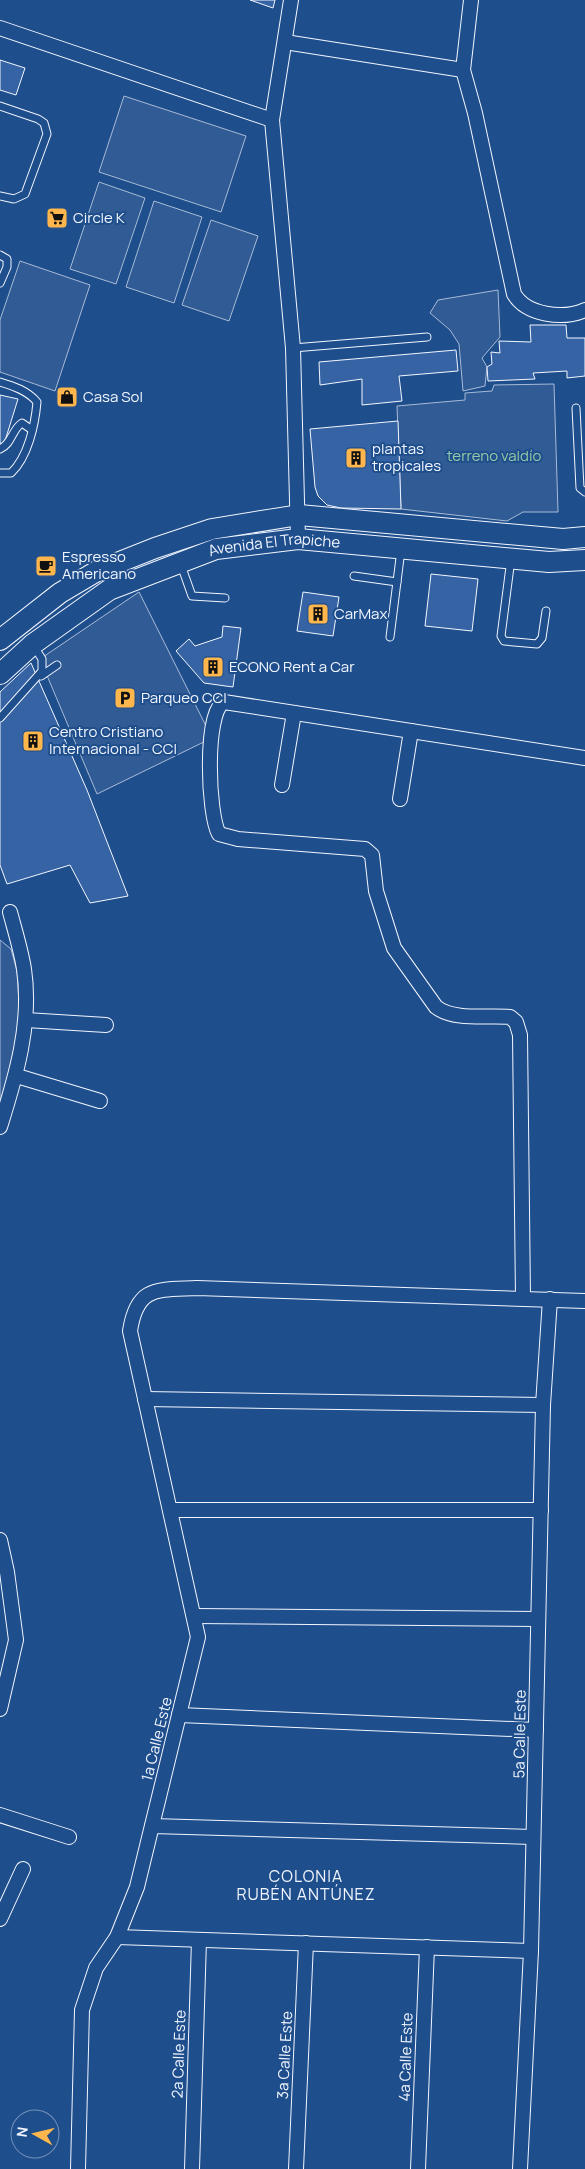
<svg xmlns="http://www.w3.org/2000/svg" width="585" height="2169" font-family="Manrope,sans-serif">
<style>
.built{fill:#305b95;stroke:#a8bbd7}
.building{fill:#3563a3;stroke:#f2f6ff}
.lines{fill:none;stroke-linecap:round;stroke-linejoin:round}
.service-casing{stroke:#f2f6ff;stroke-width:9}
.minor-casing{stroke:#f2f6ff;stroke-width:16}
.secondary-casing{stroke:#f2f6ff;stroke-width:22}
.service{stroke:#1f4e8c;stroke-width:7}
.minor{stroke:#1f4e8c;stroke-width:14}
.secondary{stroke:#1f4e8c;stroke-width:20}
.labels{text-anchor:middle;stroke-width:4;stroke-linejoin:round;paint-order:stroke}
.poi-label{font-size:15px;fill:#f2f6ff;stroke:#1f4e8c;text-anchor:start}
.park-label{font-size:15px;fill:#97c8a6;stroke:#1f4e8c}
.street-label{font-size:15px;fill:#f2f6ff;stroke:#1f4e8c}
.neighbourhood-label{font-size:16px;letter-spacing:1px;fill:#f2f6ff;stroke:#1f4e8c}
</style>
<rect width="100%" height="100%" fill="#1f4e8c"/>
<!-- built -->
<g class="built">
<polygon points="124,96 246,136 221,212 99,172"/>
<polygon points="99,182 145,198 116,284 70,269"/>
<polygon points="154,201 202,217 174,303 126,287"/>
<polygon points="211,220 258,236 229,321 182,305"/>
<polygon points="20,261 90,285 55,391 0,372 0,320"/>
<polygon points="498,290 500,337 482,358 487,367 485,386 463,391 459,344 450,330 430,313 438,300"/>
<polygon points="554,384 558,512 523,512 507,521 401,509 397,406 465,400 465,393 492,391 494,385"/>
<polygon points="139,592 212,738 97,794 40,659"/>
<polygon points="0,940 11,949 17,971 20,1019 15,1058 0,1105"/>
</g>
<!-- building -->
<g class="building">
<polygon points="250,0 275,0 273,8"/>
<polygon points="0,60 25,68 16,95 0,90"/>
<polygon points="530,325 566,325 567,338 585,338 585,376 567,378 567,371 533,373 535,379 488,381 487,367 492,364 491,352 500,353 499,341 531,342"/>
<polygon points="456,350 458,371 399,376 402,401 362,405 362,379 320,385 319,362"/>
<polygon points="0,395 18,399 4,444 0,443"/>
<polygon points="398,421 401,509 341,508 327,505 318,496 315,487 310,429"/>
<polygon points="431,574 478,579 472,631 425,626"/>
<polygon points="303,592 339,597 333,636 297,631"/>
<polygon points="223,626 241,628 233,687 204,683 176,651 189,639 195,646 222,637"/>
<polygon points="31,663 87,790 128,896 90,903 70,865 7,884 0,865 0,692"/>
</g>
<g class="lines">
<!-- service casing -->
<g class="service-casing">
<g id="service">
<polyline points="0,106 38,119 44,123 47,134 25,194 14,199 0,196"/>
<polyline points="0,255 7,259 7,267 0,283"/>
<polyline points="293,348 427,337"/>
<path d="M0,382C14,386 28,391 37,402C35,425 28,457 11,473H0"/>
<polyline points="576,408 580,488 585,492"/>
<path d="M0,449C12,444 12,429 22,423L32,430"/>
<polyline points="511,559 501,636 504,641 537,644 542,638 546,611"/>
<polyline points="181,565 192,596 225,598"/>
<polyline points="354,576 397,582"/>
<polyline points="390,637 401,550"/>
<polyline points="41,676 57,665"/>
<polyline points="0,718 42,671 42,659 33,645"/>
</g>
</g>
<!-- minor casing -->
<g class="minor-casing">
<g id="minor">
<polyline points="291,0 272,120 293,348 298,539"/>
<path d="M471,0L463,70L475,113L514,294C526,315 563,320 585,310"/>
<polyline points="0,28 272,120"/>
<polyline points="285,42 463,70"/>
<polyline points="282,785 294,713"/>
<polyline points="400,799 411,731"/>
<polyline points="26,1020 106,1025"/>
<polyline points="17,1076 100,1101"/>
<path d="M0,1127C16,1076 32,1023 24,969C21,950 15,931 10,912"/>
<path d="M523,1298L520,1035L516,1022L510,1017C488,1015 454,1021 436,1007L394,948L376,891L372,855L365,849L238,839L219,834C208,815 204,712 224,702L585,758"/>
<polyline points="145,1399 543,1405"/>
<polyline points="170,1510 541,1510"/>
<polyline points="0,1540 7,1572 16,1640 0,1709"/>
<polyline points="194,1616 538,1619"/>
<polyline points="179,1715 536,1730"/>
<polyline points="0,1815 69,1837"/>
<polyline points="152,1826 533,1837"/>
<polyline points="0,1919 23,1869"/>
<polyline points="117,1937 531,1951"/>
<path d="M78,2169L82,2010L96,1968L117,1937L137,1887L198,1637L130,1331C137,1285 158,1290 197,1288L585,1301"/>
<polyline points="192,2169 199,1940"/>
<polyline points="296,2169 306,1943"/>
<polyline points="418,2169 427,1947"/>
<polyline points="520,2169 531,1951 543,1405 550,1299"/>
</g>
</g>
<!-- secondary casing -->
<g class="secondary-casing">
<g id="secondary">
<polyline points="0,640 60,593 97,571 155,548 212,529 299,515 563,539 585,537"/>
<path id="s1" d="M0,674L33,644L109,590L216,549L298,539L549,562L585,560"/>
</g>
</g>
<!-- service -->
<use href="#service" class="service"/>
<!-- minor -->
<use href="#minor" class="minor"/>
<!-- secondary -->
<use href="#secondary" class="secondary"/>
</g>
<!-- icons -->
<defs>
<g id="supermarket-square" transform="scale(1.125)"><rect x="-9" y="-9" width="18" height="18" rx="4" fill="#ffb74d" stroke="#1f4e8c"/><path d="M-6-5.5h2.5l.6 2H6L4.5 2H-2.5L-4.4-4H-6ZM-1.5 3.2a1.3 1.3 0 1 0 .1 0ZM3 3.2a1.3 1.3 0 1 0 .1 0Z" fill="#111"/></g>
<g id="shop-square" transform="scale(1.125)"><rect x="-9" y="-9" width="18" height="18" rx="4" fill="#ffb74d" stroke="#1f4e8c"/><path d="M-5-2.5h2.3a2.7 3.5 0 0 1 5.4 0H5L5.5 6h-11ZM-1.5-2.5h3a1.5 2.3 0 0 0-3 0Z" fill="#111"/></g>
<g id="building-square" transform="scale(1.125)"><rect x="-9" y="-9" width="18" height="18" rx="4" fill="#ffb74d" stroke="#1f4e8c"/><path d="M-4-6H4V6H1V3H-1V6H-4ZM-2.5-4.3h1.7v1.8h-1.7ZM.8-4.3h1.7v1.8H.8ZM-2.5-1h1.7V.8h-1.7ZM.8-1h1.7V.8H.8Z" fill="#111"/></g>
<g id="cafe-square" transform="scale(1.125)"><rect x="-9" y="-9" width="18" height="18" rx="4" fill="#ffb74d" stroke="#1f4e8c"/><path d="M-5.5-4.5H6V0H3Q3 3.5 0 3.5H-2.5Q-5.5 3.5-5.5 0ZM3-3.2v2h1.7v-2ZM-6 4.5H4V6H-6Z" fill="#111"/></g>
<g id="parking-square" transform="scale(1.125)"><rect x="-9" y="-9" width="18" height="18" rx="4" fill="#ffb74d" stroke="#1f4e8c"/><path d="M-3.5-5.5H1a3.5 3.5 0 0 1 0 7H-1V5.5H-3.5ZM-1-3.4V-.6H.8a1.4 1.4 0 0 0 0-2.8Z" fill="#111"/></g>
</defs>
<g fill-rule="evenodd">
<use href="#supermarket-square" x="57" y="218"/>
<use href="#shop-square" x="67" y="397"/>
<use href="#building-square" x="356" y="458"/>
<use href="#cafe-square" x="46" y="566"/>
<use href="#building-square" x="318" y="614"/>
<use href="#building-square" x="213" y="667"/>
<use href="#parking-square" x="125" y="698"/>
<use href="#building-square" x="33" y="741"/>
</g>
<g class="labels">
<!-- poi labels -->
<g class="poi-label">
<text x="73" y="223">Circle K</text>
<text x="83" y="402">Casa Sol</text>
<text x="372" y="454">plantas<tspan x="372" dy="17">tropicales</tspan></text>
<text x="62" y="562">Espresso<tspan x="62" dy="17">Americano</tspan></text>
<text x="334" y="619">CarMax</text>
<text x="229" y="672">ECONO Rent a Car</text>
<text x="141" y="703">Parqueo CCI</text>
<text x="49" y="737">Centro Cristiano<tspan x="49" dy="17">Internacional - CCI</tspan></text>
</g>
<!-- park labels -->
<g class="park-label">
<text x="494" y="461">terreno valdío</text>
</g>
<!-- street labels -->
<g class="street-label">
<text dy="5" stroke="none"><textPath href="#s1" startOffset="311">Avenida El Trapiche</textPath></text>
<text transform="translate(520 1734) rotate(-89)" y="5">5a Calle Este</text>
<text transform="translate(157 1739) rotate(-76)" y="5">1a Calle Este</text>
<text transform="translate(179 2054) rotate(-88)" y="5">2a Calle Este</text>
<text transform="translate(285 2055) rotate(-87)" y="5">3a Calle Este</text>
<text transform="translate(406 2057) rotate(-88)" y="5">4a Calle Este</text>
</g>
<!-- neighbourhood labels -->
<g class="neighbourhood-label">
<text x="306" y="1882">COLONIA<tspan x="306" dy="18">RUBÉN ANTÚNEZ</tspan></text>
</g>
</g>
<!-- north arrow -->
<g transform="translate(35 2134) rotate(278)"><circle r="24" fill="#1f4e8c" stroke="#7391ba"/>
<path d="M0-4L9 19L0 12L-9 19Z" fill="#ffb74d"/>
<text y="-8" font-size="14" font-weight="bold" text-anchor="middle" fill="#f2f6ff">N</text>
</g>
</svg>
